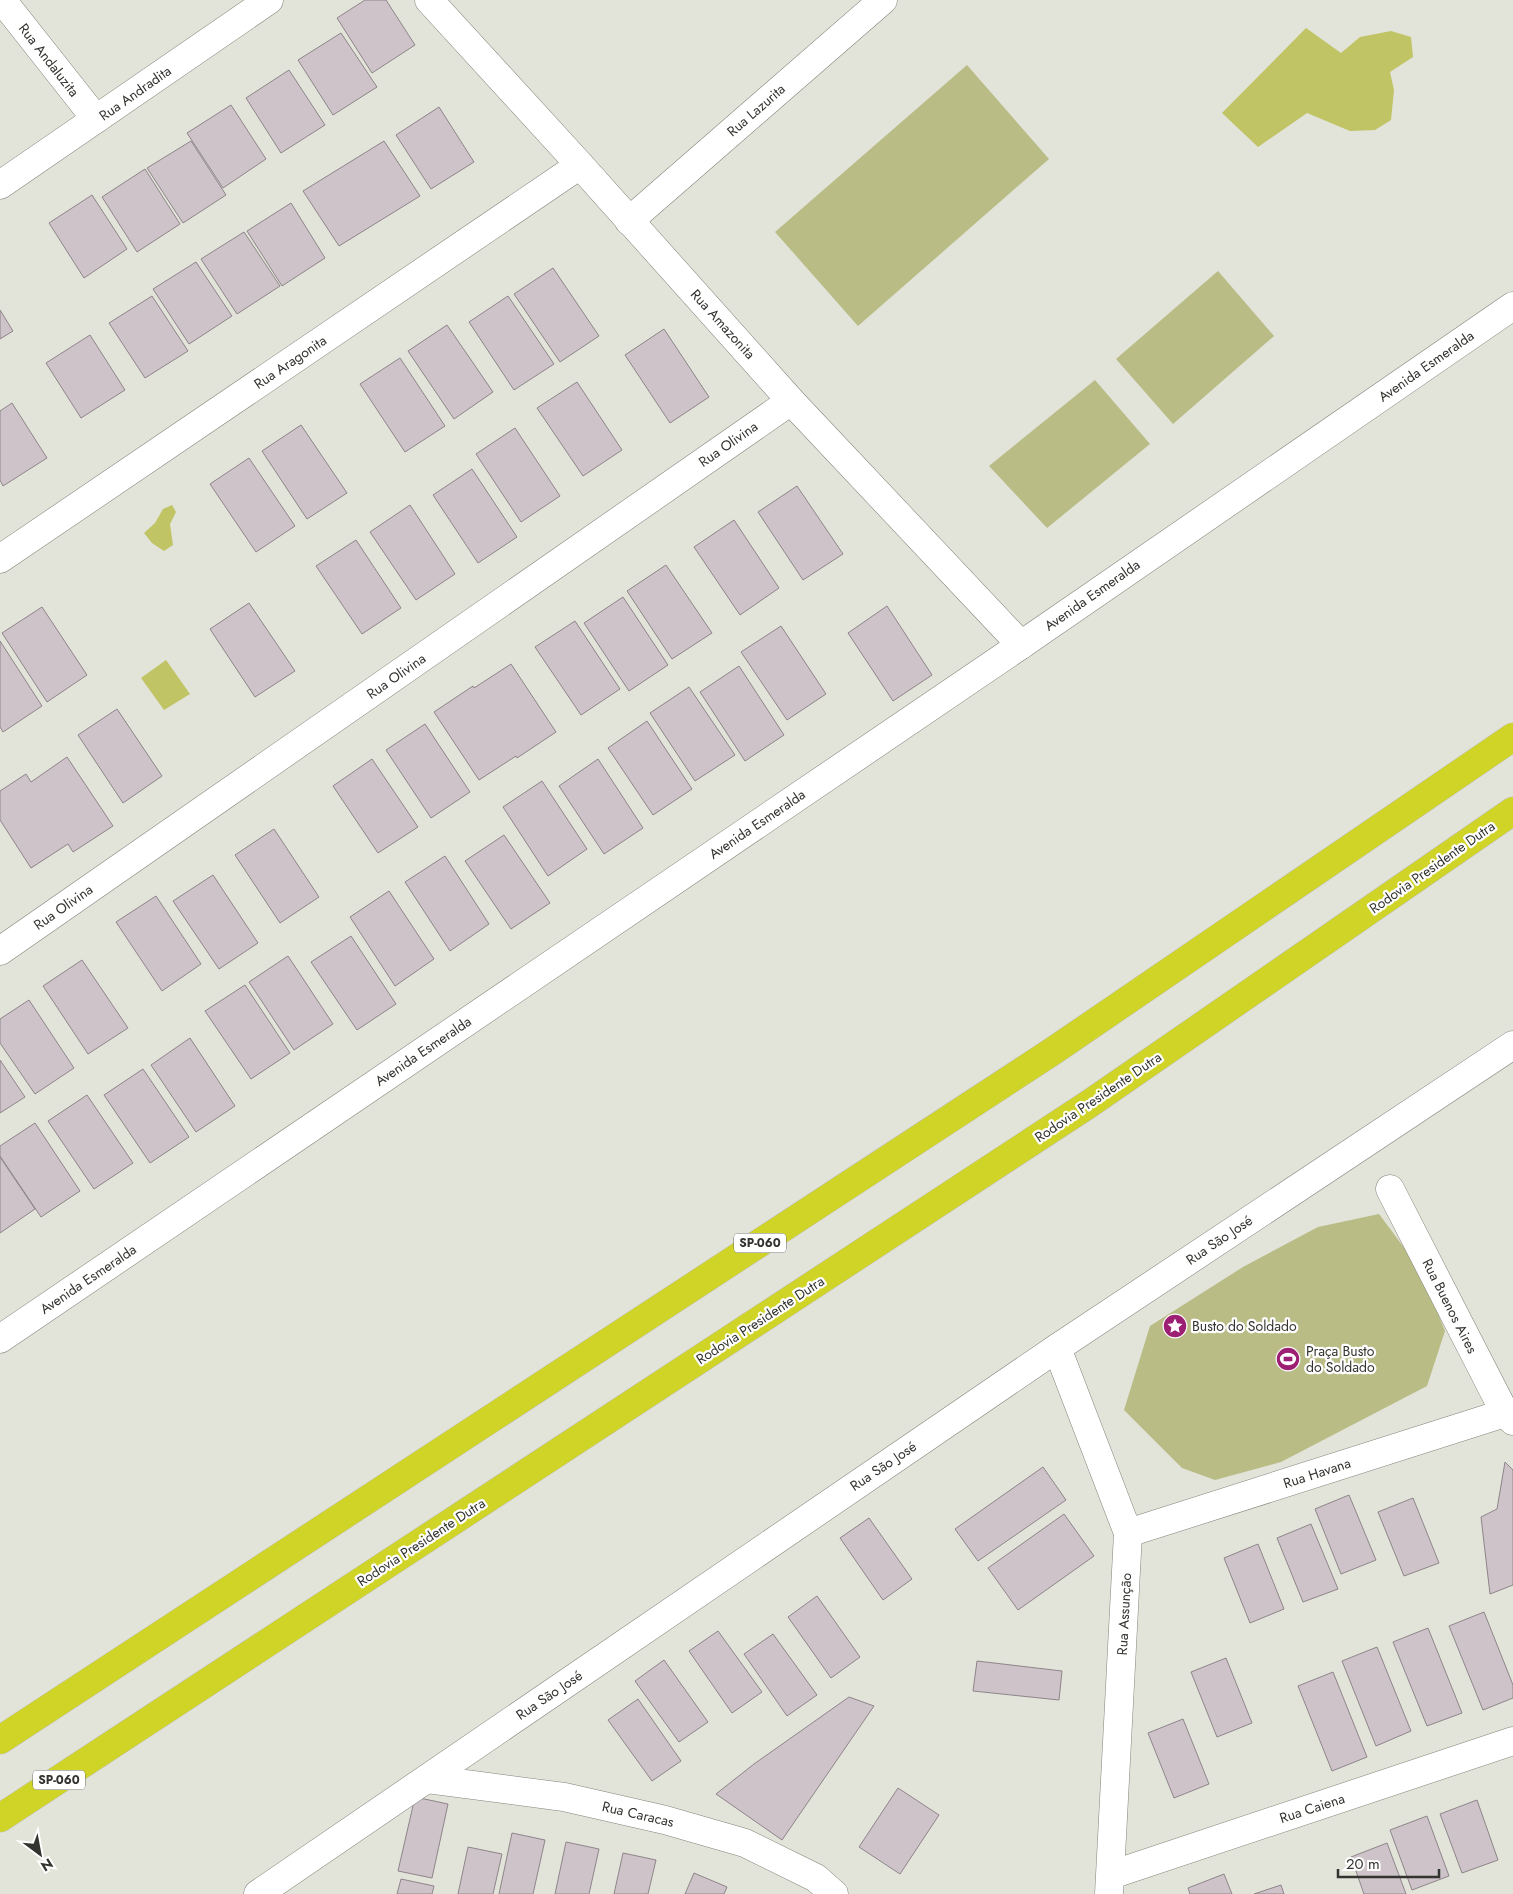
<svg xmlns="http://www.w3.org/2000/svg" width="1513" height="1894" font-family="Jost,sans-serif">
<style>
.green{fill:#b9bc85}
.water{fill:#c0c464}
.building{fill:#cdc3c8;stroke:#8e858a}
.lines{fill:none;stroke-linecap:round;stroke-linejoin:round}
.minor-casing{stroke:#83847b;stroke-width:29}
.motorway-casing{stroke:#c2c2c1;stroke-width:29}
.minor{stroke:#fff;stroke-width:28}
.motorway{stroke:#d0d427;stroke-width:28}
.labels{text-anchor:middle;stroke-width:4.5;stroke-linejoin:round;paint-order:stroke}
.shield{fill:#fff;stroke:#70706d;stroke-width:1}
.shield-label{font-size:12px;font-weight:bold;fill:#33332f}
.street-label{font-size:14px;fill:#33332f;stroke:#fff}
.poi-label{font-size:14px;fill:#33332f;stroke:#fff;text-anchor:start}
</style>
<rect width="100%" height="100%" fill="#e2e3d9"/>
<!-- green -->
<g class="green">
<polygon points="967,65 1049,159 858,326 775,232"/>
<polygon points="1218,271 1274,336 1173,424 1116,359"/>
<polygon points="1095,380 1150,444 1047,528 989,466"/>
<polygon points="1379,1214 1420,1269 1445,1331 1427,1386 1281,1462 1215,1480 1182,1468 1124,1410 1150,1326 1243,1267 1318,1227"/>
</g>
<!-- water -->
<g class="water">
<polygon points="1306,28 1341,53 1360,37 1391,31 1411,37 1413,57 1390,72 1394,90 1391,120 1375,130 1350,131 1307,113 1258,147 1222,113"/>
<polygon points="172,505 176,512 170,524 173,545 164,551 152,543 144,533 155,523 163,509"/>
<polygon points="166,660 190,694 164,710 141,678"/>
</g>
<!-- building -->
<g class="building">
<polygon points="365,0 386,0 415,45 372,73 337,18"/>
<polygon points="341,33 377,87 333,115 298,60"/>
<polygon points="289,70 325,125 281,153 246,98"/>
<polygon points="231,105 266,159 223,188 187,133"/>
<polygon points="439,107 474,162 431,189 396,135"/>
<polygon points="191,141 226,195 183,223 147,168"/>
<polygon points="384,141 420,196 339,246 303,191"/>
<polygon points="145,169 180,224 137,252 102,197"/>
<polygon points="92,195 127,249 84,278 49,223"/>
<polygon points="291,203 325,258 282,286 247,231"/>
<polygon points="244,232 280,286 237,314 201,259"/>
<polygon points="196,262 232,316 189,344 153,289"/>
<polygon points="553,268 599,336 560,362 514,294"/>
<polygon points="152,296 188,351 145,378 109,323"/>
<polygon points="508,296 554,364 514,390 469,322"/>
<polygon points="0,310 13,331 0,339"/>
<polygon points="447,325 493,392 454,419 408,351"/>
<polygon points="664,329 709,397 670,423 625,355"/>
<polygon points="90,335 125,390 81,418 46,363"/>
<polygon points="400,358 445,426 405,452 360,384"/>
<polygon points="577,382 622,450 583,476 537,408"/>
<polygon points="12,403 47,458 3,486 0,480 0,411"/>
<polygon points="301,425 347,493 307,519 262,451"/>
<polygon points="515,428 560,496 521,522 476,454"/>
<polygon points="249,458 295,526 256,552 210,484"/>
<polygon points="472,469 517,537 478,563 433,495"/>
<polygon points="797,486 843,554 803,580 758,512"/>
<polygon points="410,505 455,574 416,600 370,532"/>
<polygon points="734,520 779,588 740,615 694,547"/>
<polygon points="356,540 401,608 362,634 316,566"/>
<polygon points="666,565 712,633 672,659 627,591"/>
<polygon points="623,597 668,665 629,691 584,623"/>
<polygon points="249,603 295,671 255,697 210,629"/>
<polygon points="887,606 932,675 893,701 848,633"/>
<polygon points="42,607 87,675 47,702 2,633"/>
<polygon points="575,621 620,689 581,715 535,647"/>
<polygon points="781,626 826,694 787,720 741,652"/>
<polygon points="0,641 42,706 3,732 0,727"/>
<polygon points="511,664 556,732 517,758 516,756 479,780 434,712 473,686 474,688"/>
<polygon points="739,666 784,735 745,761 700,692"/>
<polygon points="689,687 735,755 695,781 650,713"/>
<polygon points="117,709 162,776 123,803 78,735"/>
<polygon points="647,721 692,789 653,815 608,748"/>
<polygon points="425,724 470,792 431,818 386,750"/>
<polygon points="67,757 113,826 73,852 68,844 31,868 0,820 0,791 26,774 31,782"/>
<polygon points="372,759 418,827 378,853 333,786"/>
<polygon points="598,759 643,828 604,854 559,786"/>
<polygon points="542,781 587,849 548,876 503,807"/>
<polygon points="274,829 319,897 280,923 235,855"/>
<polygon points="504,835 550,903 511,929 465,861"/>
<polygon points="445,856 489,924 450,951 405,882"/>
<polygon points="213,875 258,943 219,969 173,901"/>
<polygon points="389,891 434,959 395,986 350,917"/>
<polygon points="156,896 201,964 162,991 116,922"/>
<polygon points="351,936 396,1004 357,1030 311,962"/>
<polygon points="288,956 333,1024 294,1050 249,982"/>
<polygon points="82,960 128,1028 88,1054 43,986"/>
<polygon points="245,985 290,1053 251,1079 205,1011"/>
<polygon points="29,1000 74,1068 35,1094 0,1043 0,1019"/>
<polygon points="190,1038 235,1106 196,1132 151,1065"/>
<polygon points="0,1060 25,1097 0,1113"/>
<polygon points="143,1069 189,1137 150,1163 104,1095"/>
<polygon points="87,1095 133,1163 94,1189 48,1121"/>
<polygon points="35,1123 80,1191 41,1217 0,1156 0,1146"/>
<polygon points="0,1157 35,1209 0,1233"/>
<polygon points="1505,1462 1513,1470 1513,1585 1490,1594 1481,1517 1497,1509"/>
<polygon points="1043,1467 1066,1500 978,1561 955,1529"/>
<polygon points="1349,1495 1376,1560 1341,1574 1315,1509"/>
<polygon points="1413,1498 1439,1563 1404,1576 1378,1512"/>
<polygon points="1064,1514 1094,1556 1018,1610 988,1568"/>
<polygon points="869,1518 912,1579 883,1600 840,1538"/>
<polygon points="1311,1524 1338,1589 1303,1602 1277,1538"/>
<polygon points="1258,1544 1284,1609 1250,1623 1224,1558"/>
<polygon points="817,1596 860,1657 831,1678 788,1617"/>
<polygon points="1484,1612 1513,1685 1513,1698 1483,1710 1449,1626"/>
<polygon points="1428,1628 1462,1713 1427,1726 1393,1642"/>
<polygon points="718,1631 762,1692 732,1713 689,1651"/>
<polygon points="773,1634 817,1695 787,1716 744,1654"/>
<polygon points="1377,1647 1411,1731 1376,1746 1342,1661"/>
<polygon points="1226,1658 1252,1723 1217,1737 1191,1672"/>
<polygon points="664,1660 708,1722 679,1742 635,1681"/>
<polygon points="977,1661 1062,1671 1059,1700 973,1691"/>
<polygon points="1333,1672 1367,1757 1332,1771 1298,1686"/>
<polygon points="849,1697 874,1706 782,1840 716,1794 754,1764"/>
<polygon points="638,1699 681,1761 652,1781 608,1720"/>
<polygon points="1183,1719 1209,1784 1174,1798 1148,1733"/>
<polygon points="898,1788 939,1815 900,1874 859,1847"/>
<polygon points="415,1797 448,1804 432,1878 398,1871"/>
<polygon points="1477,1800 1498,1860 1462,1873 1440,1814"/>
<polygon points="1427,1816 1449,1876 1412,1890 1390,1830"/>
<polygon points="512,1833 545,1840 533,1894 499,1894"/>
<polygon points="566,1842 599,1849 589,1894 555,1894"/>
<polygon points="1387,1843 1406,1894 1364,1894 1351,1857"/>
<polygon points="468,1847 502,1854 493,1894 458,1894"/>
<polygon points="623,1853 656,1860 648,1894 614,1894"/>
<polygon points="694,1873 727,1887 724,1894 685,1894"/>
<polygon points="1224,1874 1232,1894 1190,1894 1188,1888"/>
<polygon points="401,1879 434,1886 432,1894 397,1894"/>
<polygon points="1281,1885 1284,1894 1254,1894"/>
</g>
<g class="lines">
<!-- minor casing -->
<g class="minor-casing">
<g id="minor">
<polyline points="2,0 96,119"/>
<polyline points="429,0 580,165 791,401 1021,645"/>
<polyline points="0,185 269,0"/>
<polyline points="629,221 883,0"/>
<polyline points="0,559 580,165"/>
<polyline points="0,951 791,401"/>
<polyline points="1390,1189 1505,1413 1513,1421"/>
<polyline points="0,1339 1021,645 1513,306"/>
<polyline points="1057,1348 1128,1533 1109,1894"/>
<polyline points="1128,1533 1505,1413"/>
<polyline points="427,1779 564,1797 665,1820 745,1843 816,1878 834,1894"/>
<polyline points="1111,1875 1513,1741"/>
<polyline points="258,1894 1057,1348 1513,1045"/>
</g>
</g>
<!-- motorway casing -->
<g class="motorway-casing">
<g id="motorway">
<polyline points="0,1740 1053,1051 1513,737"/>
<polyline points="0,1818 1089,1104 1513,811"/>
</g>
</g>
<!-- minor -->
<use href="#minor" class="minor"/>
<!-- motorway -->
<use href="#motorway" class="motorway"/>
</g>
<!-- icons -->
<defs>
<g id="sight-disc" transform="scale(1.25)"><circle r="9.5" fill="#9d1f74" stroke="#fff"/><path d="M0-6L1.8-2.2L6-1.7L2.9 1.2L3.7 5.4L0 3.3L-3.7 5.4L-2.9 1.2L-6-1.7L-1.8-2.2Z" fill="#fff"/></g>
<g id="stadium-disc" transform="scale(1.25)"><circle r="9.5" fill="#9d1f74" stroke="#fff"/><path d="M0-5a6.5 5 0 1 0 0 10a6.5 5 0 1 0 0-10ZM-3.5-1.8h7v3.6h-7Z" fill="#fff"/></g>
</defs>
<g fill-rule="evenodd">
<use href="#sight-disc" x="1175" y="1326"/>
<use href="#stadium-disc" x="1288" y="1359"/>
</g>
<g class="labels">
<!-- shield labels -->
<g class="shield">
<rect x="734" y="1233.5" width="52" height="19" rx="4"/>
<rect x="33" y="1770.5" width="52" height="19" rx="4"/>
</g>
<g class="shield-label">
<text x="760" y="1247">SP-060</text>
<text x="59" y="1784">SP-060</text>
</g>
<!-- street labels -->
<g class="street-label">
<text transform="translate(49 60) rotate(52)" y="5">Rua Andaluzita</text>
<text transform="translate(135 93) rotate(-35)" y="5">Rua Andradita</text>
<text transform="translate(756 110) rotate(-41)" y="5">Rua Lazurita</text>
<text transform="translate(723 324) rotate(48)" y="5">Rua Amazonita</text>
<text transform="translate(290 362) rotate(-34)" y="5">Rua Aragonita</text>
<text transform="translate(1426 366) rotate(-35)" y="5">Avenida Esmeralda</text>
<text transform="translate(728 444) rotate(-35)" y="5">Rua Olivina</text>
<text transform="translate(1092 595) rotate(-35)" y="5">Avenida Esmeralda</text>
<text transform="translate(396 676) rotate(-35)" y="5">Rua Olivina</text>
<text transform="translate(757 824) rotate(-34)" y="5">Avenida Esmeralda</text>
<text transform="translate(1432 867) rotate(-35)" y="5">Rodovia Presidente Dutra</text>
<text transform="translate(63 907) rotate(-35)" y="5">Rua Olivina</text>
<text transform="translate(423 1051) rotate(-34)" y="5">Avenida Esmeralda</text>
<text transform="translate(1098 1097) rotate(-34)" y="5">Rodovia Presidente Dutra</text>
<text transform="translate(1219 1240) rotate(-34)" y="5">Rua São José</text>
<text transform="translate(88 1279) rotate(-34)" y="5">Avenida Esmeralda</text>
<text transform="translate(1450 1306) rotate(63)" y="5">Rua Buenos Aires</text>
<text transform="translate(760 1320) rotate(-33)" y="5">Rodovia Presidente Dutra</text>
<text transform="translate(883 1466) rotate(-34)" y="5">Rua São José</text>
<text transform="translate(1317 1473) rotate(-18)" y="5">Rua Havana</text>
<text transform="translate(421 1542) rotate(-33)" y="5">Rodovia Presidente Dutra</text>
<text transform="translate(1124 1614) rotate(-87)" y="5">Rua Assunção</text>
<text transform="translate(549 1695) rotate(-34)" y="5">Rua São José</text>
<text transform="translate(1312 1808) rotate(-18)" y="5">Rua Caiena</text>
<text transform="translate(638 1814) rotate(13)" y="5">Rua Caracas</text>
</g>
<!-- poi labels -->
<g class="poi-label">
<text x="1192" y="1331">Busto do Soldado</text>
<text x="1306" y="1356">Praça Busto<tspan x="1306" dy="16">do Soldado</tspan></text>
</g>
</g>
<!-- north arrow -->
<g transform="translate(40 1854) rotate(148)" stroke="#ffffff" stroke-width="4" paint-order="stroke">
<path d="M0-4L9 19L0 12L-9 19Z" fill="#33332f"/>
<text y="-8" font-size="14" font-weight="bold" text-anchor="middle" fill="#33332f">N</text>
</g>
<!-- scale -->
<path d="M1338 1869v8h101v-8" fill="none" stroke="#33332f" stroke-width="2.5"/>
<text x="1346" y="1869" font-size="15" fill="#33332f" stroke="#ffffff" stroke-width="4" paint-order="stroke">20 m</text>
</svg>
